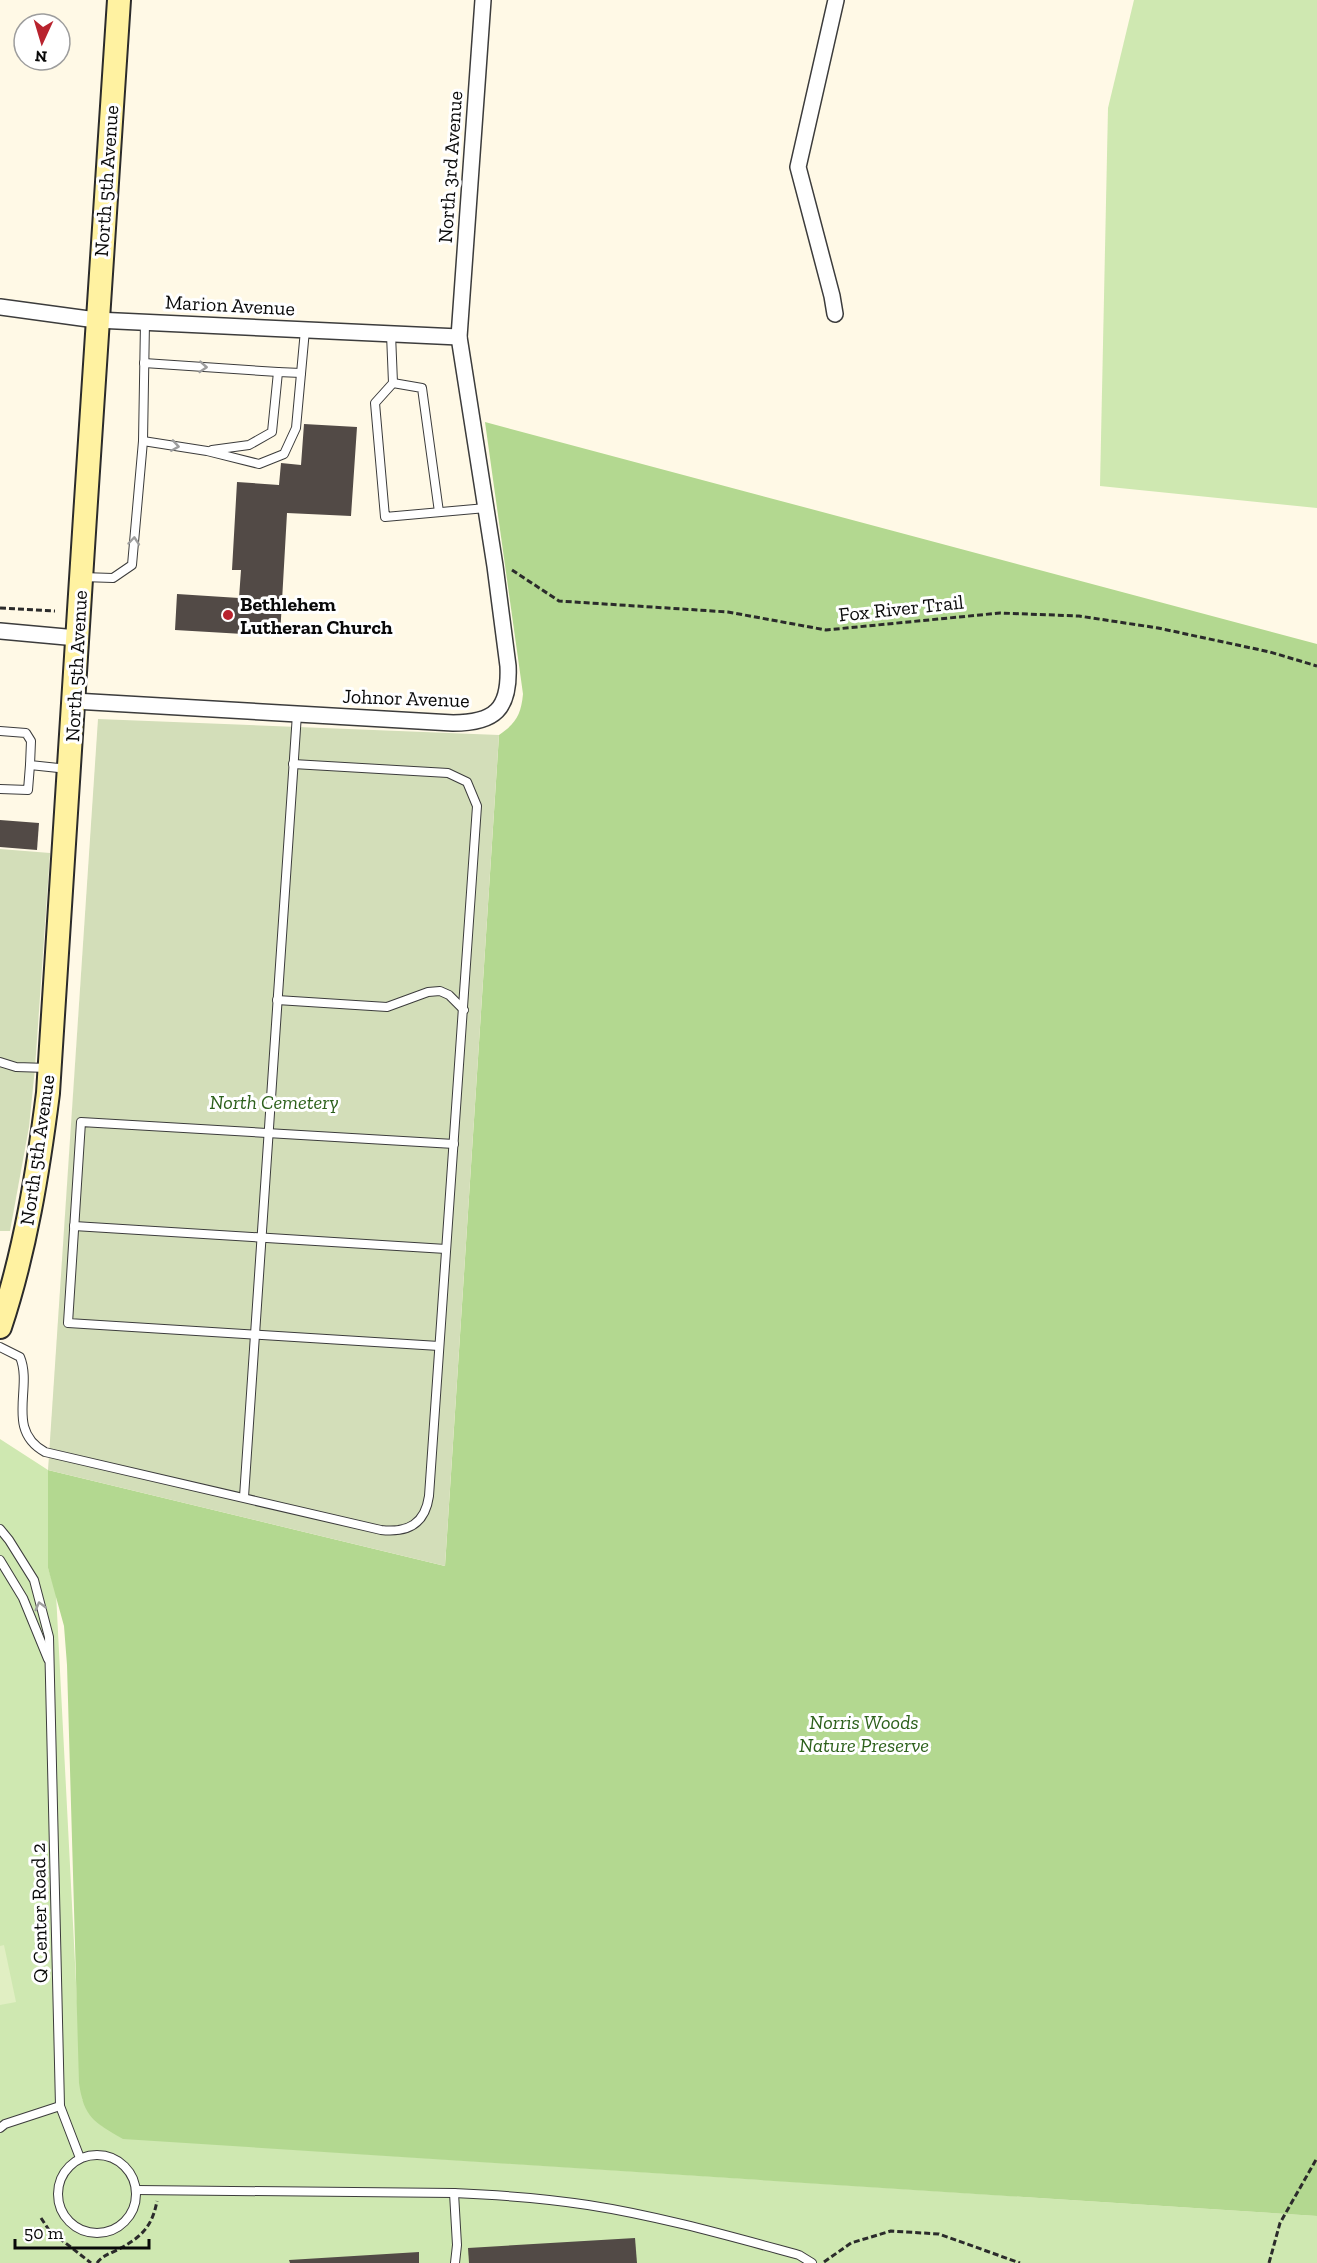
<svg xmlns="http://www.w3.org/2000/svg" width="1317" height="2263" font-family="'Zilla Slab',serif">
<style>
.green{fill:#cfe8b1}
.forest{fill:#b3d890}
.cemetery{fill:#d3deb9}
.pitch{fill:#e1efc3}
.building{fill:#524a46}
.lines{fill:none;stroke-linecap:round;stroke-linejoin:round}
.service-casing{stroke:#3c3c3c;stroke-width:10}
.minor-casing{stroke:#3c3c3c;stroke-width:18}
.secondary-casing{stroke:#2b2b2b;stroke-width:26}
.path{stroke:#2b2b2b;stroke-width:3;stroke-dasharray:6 3;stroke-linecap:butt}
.service{stroke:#fff;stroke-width:8}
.minor{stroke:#fff;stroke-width:15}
.secondary{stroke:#fff2a1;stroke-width:22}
.oneway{stroke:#9d9d9d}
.poi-dot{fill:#b8232e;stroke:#fff;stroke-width:2}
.labels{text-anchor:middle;stroke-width:6;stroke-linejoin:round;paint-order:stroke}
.street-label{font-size:20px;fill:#090909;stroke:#fff}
.poi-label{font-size:20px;font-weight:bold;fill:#090909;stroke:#fff;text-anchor:start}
.park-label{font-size:20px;font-style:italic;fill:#2c601b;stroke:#fff}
</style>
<rect width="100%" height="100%" fill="#fff9e6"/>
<!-- green -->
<g class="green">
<polygon points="1134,0 1317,0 1317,508 1100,486 1108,108"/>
<polygon points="0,1439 48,1470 48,1568 56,1593 82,2099 102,2126 151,2140 1317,2216 1317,2263 0,2263"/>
</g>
<!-- forest -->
<path class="forest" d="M485,422L1317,644V2216L123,2139C94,2122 84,2118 79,2083L67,1665L64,1626L48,1568V1470L445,1566L499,735C516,723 521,715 523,694Z"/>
<!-- cemetery -->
<g class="cemetery">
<polygon points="98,719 499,735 445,1566 48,1470"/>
<polygon points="0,849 50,853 35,1068 29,1127 10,1231 0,1231"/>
</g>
<!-- pitch -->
<polygon class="pitch" points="4,1945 16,2002 0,2005 0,1946"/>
<!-- building -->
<g class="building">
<polygon points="304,424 357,427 351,516 287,513 280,636 175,630 177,594 239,598 241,570 232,570 237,482 279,485 281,463 301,465"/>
<polygon points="0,820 39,823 37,850 0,847"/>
<polygon points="635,2238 637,2263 469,2263 468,2248"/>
<polygon points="419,2252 419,2263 290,2263 289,2260"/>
</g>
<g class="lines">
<!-- service casing -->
<g class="service-casing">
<g id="service">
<polyline points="391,334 393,383 375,403 385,517 486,508"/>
<polyline points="144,363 278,372"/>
<polyline points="393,383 422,388 439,512"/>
<polyline points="143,441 207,451 259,464 284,454 296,428 305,330"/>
<polyline points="212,450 249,445 272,432 278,372 301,373"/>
<polyline points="82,577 113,578 132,565 143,441 145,322"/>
<polyline points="0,731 26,733 31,741 30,765 68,769"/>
<polyline points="0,789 28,790 30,765"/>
<polyline points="277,1000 387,1007 428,992 440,991 449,995 464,1010"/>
<polyline points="0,1062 16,1067 48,1068"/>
<polyline points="74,1226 446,1249"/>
<polyline points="439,1346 68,1323 81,1122 454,1144"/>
<path d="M0,1347L20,1357C33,1388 5,1430 45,1452L381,1530C408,1533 425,1524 429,1496L477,806L467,782L448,773L293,764"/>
<polyline points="244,1497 297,714"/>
<polyline points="0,1529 9,1540 34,1580 49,1637 60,2106 80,2158"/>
<polyline points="0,1560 23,1598 48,1659"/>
<polyline points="0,2128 5,2124 60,2106"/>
<circle cx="97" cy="2194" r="39"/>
<path d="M136,2190L454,2193C499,2195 544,2198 588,2205C659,2216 729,2236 799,2255L812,2263"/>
<polyline points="454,2193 457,2245 455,2263"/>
</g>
</g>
<!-- minor casing -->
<g class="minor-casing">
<g id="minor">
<polyline points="0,307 96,320 459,337"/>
<polyline points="835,314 832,296 798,167 836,0"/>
<polyline points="0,631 77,638"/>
<path d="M74,701L453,723C495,723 510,709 508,666L495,566L459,337L483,0"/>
</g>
</g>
<!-- secondary casing -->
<g class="secondary-casing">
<path id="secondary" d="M0,1327C25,1252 38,1172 48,1093C73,729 93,364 119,0"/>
</g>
<!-- path -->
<g class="path">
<polyline points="512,570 559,601 728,612 826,630 1000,613 1079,616 1158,628 1270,652 1317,666"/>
<polyline points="0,608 55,611"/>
<polyline points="41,2218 49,2230 91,2263"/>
<polyline points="824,2262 851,2243 891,2231 939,2234 1020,2263"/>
<path d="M97,2263C102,2256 109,2254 117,2250C140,2238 152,2228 157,2201"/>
<polyline points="1269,2263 1280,2223 1317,2158"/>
</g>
<!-- service -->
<use href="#service" class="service"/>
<!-- minor -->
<use href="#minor" class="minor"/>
<!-- secondary -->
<use href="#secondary" class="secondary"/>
</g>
<!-- one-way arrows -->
<defs><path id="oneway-chevron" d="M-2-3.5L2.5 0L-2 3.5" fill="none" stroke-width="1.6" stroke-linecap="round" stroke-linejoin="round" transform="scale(1.5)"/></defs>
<g class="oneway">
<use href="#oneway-chevron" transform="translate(203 367) rotate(4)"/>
<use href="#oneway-chevron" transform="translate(175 446) rotate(9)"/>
<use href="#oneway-chevron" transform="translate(134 541) rotate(-85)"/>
<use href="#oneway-chevron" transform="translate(40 1606) rotate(-105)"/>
</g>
<!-- markers -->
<circle class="poi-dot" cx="228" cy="615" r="6"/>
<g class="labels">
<!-- street labels -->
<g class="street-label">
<text transform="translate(450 167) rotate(-86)" y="7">North 3rd Avenue</text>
<text transform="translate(106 181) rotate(-86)" y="7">North 5th Avenue</text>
<text transform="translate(230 305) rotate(3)" y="7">Marion Avenue</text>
<text transform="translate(901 608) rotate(-6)" y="7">Fox River Trail</text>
<text transform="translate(76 666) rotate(-87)" y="7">North 5th Avenue</text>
<text transform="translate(406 698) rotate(2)" y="7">Johnor Avenue</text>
<text transform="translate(37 1150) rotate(-82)" y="7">North 5th Avenue</text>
<text transform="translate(39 1913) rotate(-91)" y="7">Q Center Road 2</text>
</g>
<!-- poi labels -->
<g class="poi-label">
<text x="240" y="611">Bethlehem<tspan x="240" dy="23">Lutheran Church</tspan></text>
</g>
<!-- park labels -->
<g class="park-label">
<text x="274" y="1109">North Cemetery</text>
<text x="864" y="1729">Norris Woods<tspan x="864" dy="23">Nature Preserve</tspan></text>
</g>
</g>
<!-- north arrow -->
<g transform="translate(42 42) rotate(184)"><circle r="28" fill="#ffffff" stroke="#9d9d9d" stroke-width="1.5"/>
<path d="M0-4.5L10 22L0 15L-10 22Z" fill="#b8232e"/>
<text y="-9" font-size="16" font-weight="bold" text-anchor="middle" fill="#090909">N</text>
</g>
<!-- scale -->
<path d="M15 2239v9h134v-9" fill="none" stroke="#090909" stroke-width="3"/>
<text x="24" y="2239" font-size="18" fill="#090909" stroke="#ffffff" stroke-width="4.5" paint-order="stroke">50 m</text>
</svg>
